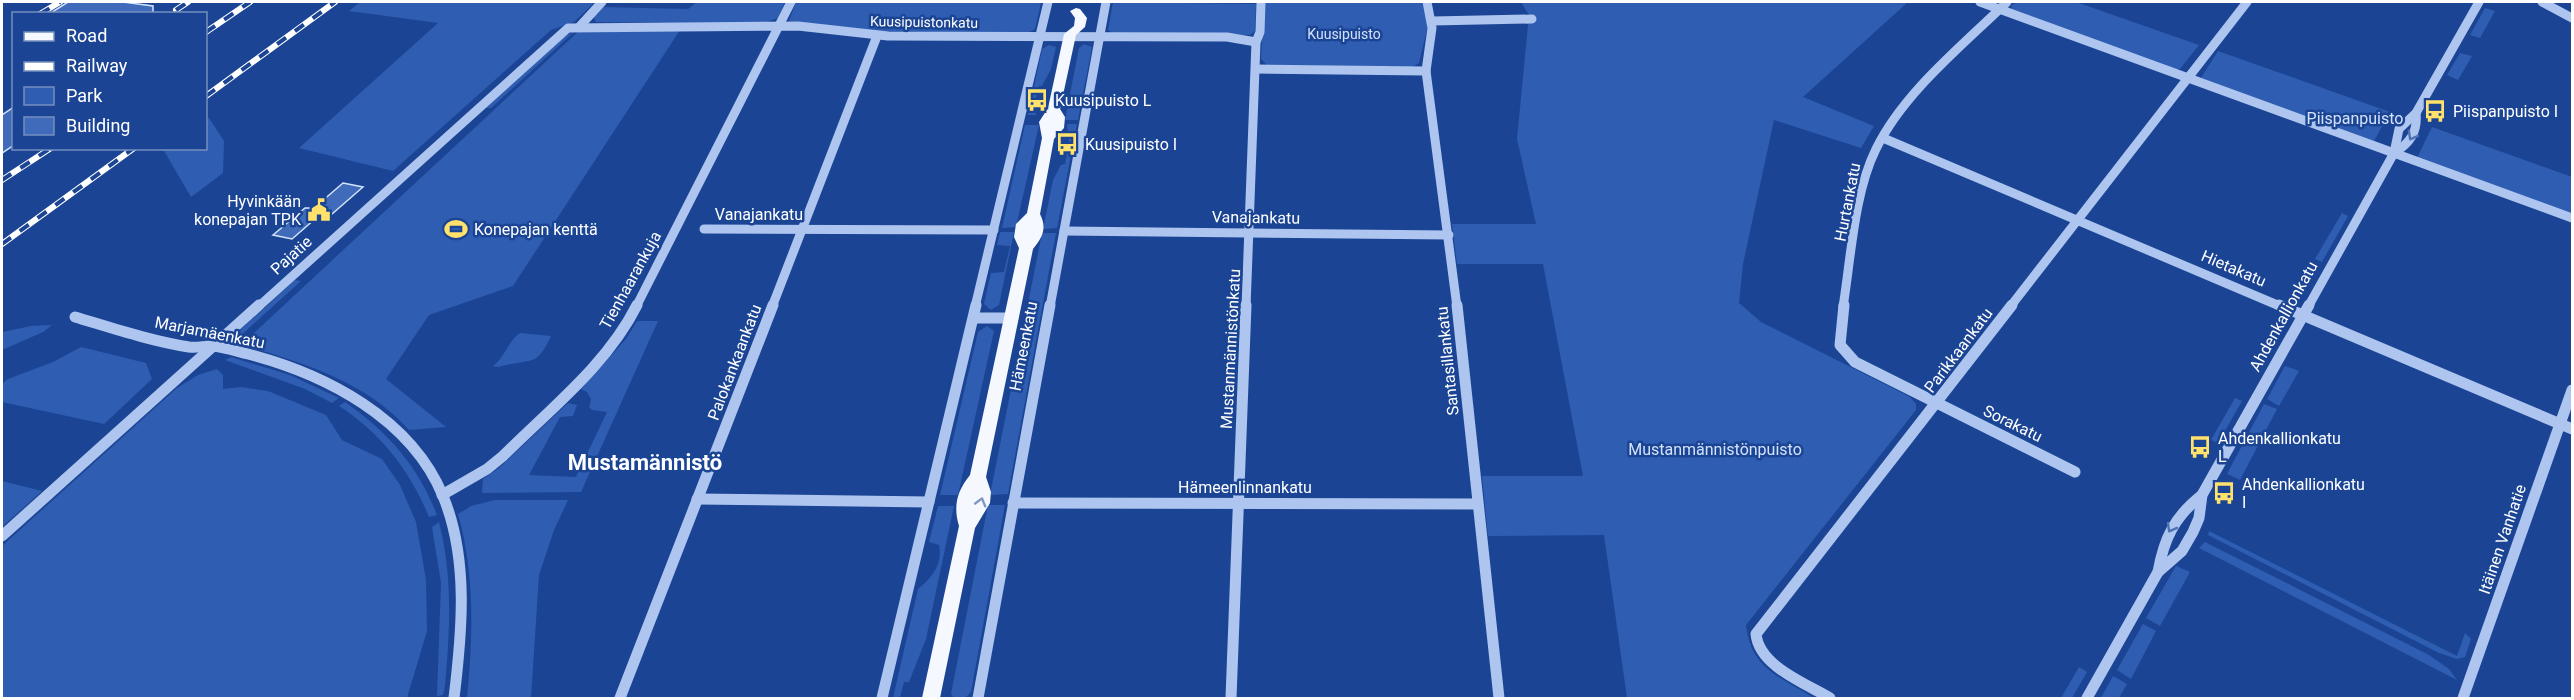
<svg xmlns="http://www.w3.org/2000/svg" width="2574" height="700" font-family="Roboto,sans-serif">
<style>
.green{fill:#2e5db2}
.building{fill:#3f6bba;stroke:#d3e2fb;stroke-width:1.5}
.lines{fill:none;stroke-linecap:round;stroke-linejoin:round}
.minor-far1{stroke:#adc5ef;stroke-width:9}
.minor{stroke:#adc5ef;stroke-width:11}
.major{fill:#f5f8ff;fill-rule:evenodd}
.rail-casing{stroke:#fff;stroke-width:6}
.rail{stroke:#1b4594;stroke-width:4;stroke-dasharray:11;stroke-linecap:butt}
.oneway{stroke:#4e72b4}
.oneway2{stroke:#7d96c4}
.labels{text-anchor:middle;stroke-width:5;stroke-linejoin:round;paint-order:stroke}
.far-street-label{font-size:14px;fill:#fff;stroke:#1b4594}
.far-park-label{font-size:14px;fill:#d3e2fb;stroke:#1b4594}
.poi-label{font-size:16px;fill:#fff;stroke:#1b4594;text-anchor:start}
.park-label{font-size:16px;fill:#d3e2fb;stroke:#1b4594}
.street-label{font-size:16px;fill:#fff;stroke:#1b4594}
.district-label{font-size:22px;font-weight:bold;fill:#fff;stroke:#1b4594}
</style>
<rect width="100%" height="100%" fill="#1b4594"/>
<!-- green -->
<g class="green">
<polygon points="360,2 595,2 574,22 551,30 393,171 299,148 438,23 349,11"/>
<polygon points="697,2 785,2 778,18 761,24 596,22 593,17 600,7 688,9"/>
<polygon points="796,2 1041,3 1035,29 1029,32 878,32 789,21"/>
<polygon points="1113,2 1256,4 1255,31 1250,35 1113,33 1108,30"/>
<polygon points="1264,2 1422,2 1428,25 1419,63 1412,67 1267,65 1261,59"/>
<path d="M1521,2H1908L1803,97L1874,126L1861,148L1774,120L1743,264L1739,303L1761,322L1910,397L1916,404V410L1746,625C1751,669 1779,676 1814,698H1627L1604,535L1488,536L1482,476H1583L1543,264H1457L1452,224H1536L1517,139L1529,15Z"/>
<polygon points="2016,2 2076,2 2199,45 2180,69 2172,69 2012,9 2011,6"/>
<polygon points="2485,8 2495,11 2480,38 2470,35"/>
<path d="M581,29L680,30L513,286L429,315L386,379L446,427L409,430C375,391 324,370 276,355C265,351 252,350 241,345Z"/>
<polygon points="575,31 491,108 486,108 560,39"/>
<polygon points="1084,44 1092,47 1078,120 1065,120 1079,48"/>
<polygon points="1049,45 1056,47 1051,69 1042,86 1039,86 1035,102 1033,102 1036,115 1028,115 1042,49"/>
<polygon points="2218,51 2390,112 2374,141 2201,78"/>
<polygon points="2460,53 2472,56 2458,80 2447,75"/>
<polygon points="209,118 224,141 223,173 191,197 163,149 206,148 206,119"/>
<polygon points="1067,124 1077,124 1057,228 1043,229 1053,180 1061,165 1065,164 1069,142"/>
<polygon points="1025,125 1039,125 1016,227 1002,228"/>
<polygon points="2432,127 2572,177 2572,215 2417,158"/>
<polygon points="2342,213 2348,216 2322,262 2315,259"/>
<polygon points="1000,232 1014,232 999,305 991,310 984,304 991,273 1004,272 1010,246 997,245"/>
<polygon points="1042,233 1056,233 1008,494 990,495"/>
<polygon points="295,280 301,281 237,339 238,332"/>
<polygon points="637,321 658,321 581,492 482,493 483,479 499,468 568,403 577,405 573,416 560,417 529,475 576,477 607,412 592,410 589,407 591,399 587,392 581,389 626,339"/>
<polygon points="52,325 43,332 2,350 2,332 31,326"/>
<polygon points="987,326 994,331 958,495 940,495 978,332"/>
<path d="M520,333L551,336C537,365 535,359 506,365C500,366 499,368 493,366C506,356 507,342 520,333Z"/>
<polygon points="81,347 146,363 152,379 104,424 2,402 2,384 8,379 53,362"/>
<polygon points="231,357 290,375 339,398 332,403 305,389 225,360"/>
<polygon points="2285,366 2299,371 2279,406 2267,399"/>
<polygon points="217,369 223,375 223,389 241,387 268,391 326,415 342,440 382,459 400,485 416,522 426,580 427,631 407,698 2,698 2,546 177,388 198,375"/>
<polygon points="2235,398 2242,401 2218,443 2211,440"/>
<path d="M345,402C388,432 418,466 437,515L429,517C410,471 382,434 339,406Z"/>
<polygon points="2264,404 2277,409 2240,480 2227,474"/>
<polygon points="2,481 42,491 2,527"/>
<path d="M495,500H568L554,530L539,575L531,698H467C473,637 475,573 458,514L471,506Z"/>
<polygon points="988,505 1005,505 971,692 965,698 954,698 951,694"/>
<path d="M938,506H954L926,639L909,682H904L900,698H893L918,589C932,578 943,564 939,545L929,542Z"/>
<path d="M439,522C453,577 450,631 445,686L443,695L437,696L441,583L432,527Z"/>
<polygon points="2209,531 2457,656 2465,633 2471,639 2465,657 2457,659 2439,653 2208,535"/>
<polygon points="2205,542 2429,655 2449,669 2457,680 2199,548"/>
<polygon points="2176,566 2190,572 2160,626 2146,618"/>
<polygon points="2143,624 2156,631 2131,679 2117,670"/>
<polygon points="2079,667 2087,672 2072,698 2061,698"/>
<polygon points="2113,676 2127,684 2119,698 2101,698"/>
</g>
<!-- building -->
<g class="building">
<polygon points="68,2 123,2 153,6 153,14 49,14"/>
<polygon points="14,107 14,145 2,153 2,115"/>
<polygon points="343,183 363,187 332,214 323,212 292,239 273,235 305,208 314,208"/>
</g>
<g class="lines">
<!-- minor-far1 -->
<g class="minor-far1">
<polyline points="1427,2 1432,28 1426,71 1457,307"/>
<polyline points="1980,2 2572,218"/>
<polyline points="2542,2 2572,18"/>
<polyline points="1433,21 1532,19"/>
<polyline points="580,26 602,2"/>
<polyline points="1256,69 1426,71"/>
<polyline points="1883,138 2282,307"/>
<polyline points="2394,153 2399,129 2416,113 2479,2"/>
<polyline points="704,229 994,230"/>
<polyline points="1064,231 1449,235"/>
<polyline points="258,307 568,28 798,26 888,36 1227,37 1256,42"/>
<polyline points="636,307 791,2"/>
<polyline points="772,307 877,36"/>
<polyline points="975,307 1048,2"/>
<polyline points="1050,307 1106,2"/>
<polyline points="1246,307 1256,42 1260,32 1261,2"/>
<path d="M1843,307C1851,258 1854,193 1876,149C1904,92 1962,46 2007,2"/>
<polyline points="2010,307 2247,2"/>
<path d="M2308,307L2394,153C2410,143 2418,132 2416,113"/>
</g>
<!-- minor -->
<g class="minor">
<polyline points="1457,305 1499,698"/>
<polyline points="1844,305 1840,345 1855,362 2075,472"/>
<polyline points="2279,305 2572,429"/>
<path d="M75,317C112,328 151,341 189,347C197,348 204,346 212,346C224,347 236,351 248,354C325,374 411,418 443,496C469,559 462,632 454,698"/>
<polyline points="974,318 1011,318"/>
<path d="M442,495L487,469L503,456C550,409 607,365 637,305"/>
<polyline points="697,499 929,502"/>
<polyline points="1013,503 1477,504"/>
<polyline points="2,536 259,305"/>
<path d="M2158,572C2164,538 2175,516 2202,495"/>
<polyline points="620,698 773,305"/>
<polyline points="882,698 976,305"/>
<polyline points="978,698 1050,305"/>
<polyline points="1231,698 1246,305"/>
<path d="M1830,698C1805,683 1759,666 1756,634L2012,305"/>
<polyline points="2087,698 2158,572 2182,551 2193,532 2199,518 2202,495 2309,305"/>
<polyline points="2463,698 2572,390"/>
</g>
<!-- major -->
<path class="major" d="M1076,8L1080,9L1087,18L1085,27L1076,35L1060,109L1065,117L1064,128L1054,139L1040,214C1047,228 1043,237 1033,249L986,477L991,492L990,503L975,528L940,698H922L959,526C953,506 957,491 970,475L1019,248L1014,237L1016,224L1027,213L1042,138L1039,122L1048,108L1064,34L1074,26L1075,18L1070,11Z"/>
<!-- rail casing -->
<g class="rail-casing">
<g id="rail">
<polyline points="176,10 188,2"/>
<polyline points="40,14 60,2"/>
<polyline points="206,32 250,2"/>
<polyline points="206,96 335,2"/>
<polyline points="2,180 51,148"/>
<polyline points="2,244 134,148"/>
</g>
</g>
<!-- rail -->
<use href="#rail" class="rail"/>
</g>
<!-- one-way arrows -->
<defs><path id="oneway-chevron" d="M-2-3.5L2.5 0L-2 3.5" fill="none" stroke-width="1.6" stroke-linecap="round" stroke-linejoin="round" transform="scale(1.5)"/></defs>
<g class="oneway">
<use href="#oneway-chevron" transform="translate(2412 136) rotate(119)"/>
<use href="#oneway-chevron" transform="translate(2171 528) rotate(119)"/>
</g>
<use class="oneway2" href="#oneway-chevron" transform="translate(981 502) rotate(-74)"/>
<!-- icons -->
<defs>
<g id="bus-bare" transform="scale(1.8)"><path d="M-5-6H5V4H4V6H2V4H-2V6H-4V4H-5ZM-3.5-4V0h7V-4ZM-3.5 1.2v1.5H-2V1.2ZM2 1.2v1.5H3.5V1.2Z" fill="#ffe16b" stroke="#1b4594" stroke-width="2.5" paint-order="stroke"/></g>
<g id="civic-bare" transform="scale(1.8)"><path d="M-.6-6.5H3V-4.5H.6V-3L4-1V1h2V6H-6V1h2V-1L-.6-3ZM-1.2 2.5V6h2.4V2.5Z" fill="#ffe16b" stroke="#1b4594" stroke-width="2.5" paint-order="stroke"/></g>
<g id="stadium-bare" transform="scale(1.8)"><path d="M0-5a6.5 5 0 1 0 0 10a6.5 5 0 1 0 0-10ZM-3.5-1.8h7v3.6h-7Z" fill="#ffe16b" stroke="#1b4594" stroke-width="2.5" paint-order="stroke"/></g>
</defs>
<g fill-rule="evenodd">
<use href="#bus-bare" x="1037" y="100"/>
<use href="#bus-bare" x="2435" y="111"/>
<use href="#bus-bare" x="1067" y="144"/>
<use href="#civic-bare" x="319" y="210"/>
<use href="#stadium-bare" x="456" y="229"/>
<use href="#bus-bare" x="2200" y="447"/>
<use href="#bus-bare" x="2224" y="493"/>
</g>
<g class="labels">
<!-- far-street labels -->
<g class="far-street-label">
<text transform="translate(924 22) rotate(1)" y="5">Kuusipuistonkatu</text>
</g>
<!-- far-park labels -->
<g class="far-park-label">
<text x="1344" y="39">Kuusipuisto</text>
</g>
<!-- poi labels -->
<g class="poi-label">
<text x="1055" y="106">Kuusipuisto L</text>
<text x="2453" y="117">Piispanpuisto I</text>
<text x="1085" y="150">Kuusipuisto I</text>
<text x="301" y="207" text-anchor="end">Hyvinkään<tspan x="301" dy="18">konepajan TPK</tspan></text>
<text x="474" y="235">Konepajan kenttä</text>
<text x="2218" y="444">Ahdenkallionkatu<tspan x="2218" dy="18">L</tspan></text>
<text x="2242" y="490">Ahdenkallionkatu<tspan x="2242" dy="18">I</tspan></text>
</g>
<!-- park labels -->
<g class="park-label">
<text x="2355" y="124">Piispanpuisto</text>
<text x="1715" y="455">Mustanmännistönpuisto</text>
</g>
<!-- street labels -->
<g class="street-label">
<text transform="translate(1847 202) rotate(-79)" y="6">Hurtankatu</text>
<text x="759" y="220">Vanajankatu</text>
<text transform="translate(1256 217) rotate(1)" y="6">Vanajankatu</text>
<text transform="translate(291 255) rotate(-42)" y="6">Pajatie</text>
<text transform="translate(2234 268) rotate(23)" y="6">Hietakatu</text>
<text transform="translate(630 280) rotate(-61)" y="6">Tienhaarankuja</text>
<text transform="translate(2283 316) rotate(-61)" y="6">Ahdenkallionkatu</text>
<text transform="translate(210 332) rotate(11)" y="6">Marjamäenkatu</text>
<text transform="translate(1023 346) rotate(-79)" y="6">Hämeenkatu</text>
<text transform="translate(1230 349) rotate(-87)" y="6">Mustanmännistönkatu</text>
<text transform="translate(1958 350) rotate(-53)" y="6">Parikkaankatu</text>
<text transform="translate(1447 361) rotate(-96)" y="6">Santasillankatu</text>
<text transform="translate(734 362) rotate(-69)" y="6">Palokankaankatu</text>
<text transform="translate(2013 423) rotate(26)" y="6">Sorakatu</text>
<text x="1245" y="493">Hämeenlinnankatu</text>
<text transform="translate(2502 539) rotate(-71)" y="6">Itäinen Vanhatie</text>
</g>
<!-- district labels -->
<g class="district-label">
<text x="645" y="470">Mustamännistö</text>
</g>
</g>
<!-- border -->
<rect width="2574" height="700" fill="none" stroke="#ffffff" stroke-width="6"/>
<!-- legend -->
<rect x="12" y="12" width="195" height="138" fill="#1b4594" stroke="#768fbf" stroke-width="1.5"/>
<rect x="24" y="32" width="30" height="9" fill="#f5f8ff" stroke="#768fbf" stroke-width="1.5"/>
<text x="66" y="42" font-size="18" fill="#ffffff">Road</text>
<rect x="24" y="62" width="30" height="9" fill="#ffffff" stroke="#768fbf" stroke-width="1.5"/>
<text x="66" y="72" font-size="18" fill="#ffffff">Railway</text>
<rect x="24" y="87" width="30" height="18" fill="#2e5db2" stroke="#768fbf" stroke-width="1.5"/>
<text x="66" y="102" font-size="18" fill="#ffffff">Park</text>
<rect x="24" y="117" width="30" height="18" fill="#3f6bba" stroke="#768fbf" stroke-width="1.5"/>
<text x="66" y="132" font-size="18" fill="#ffffff">Building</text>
</svg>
